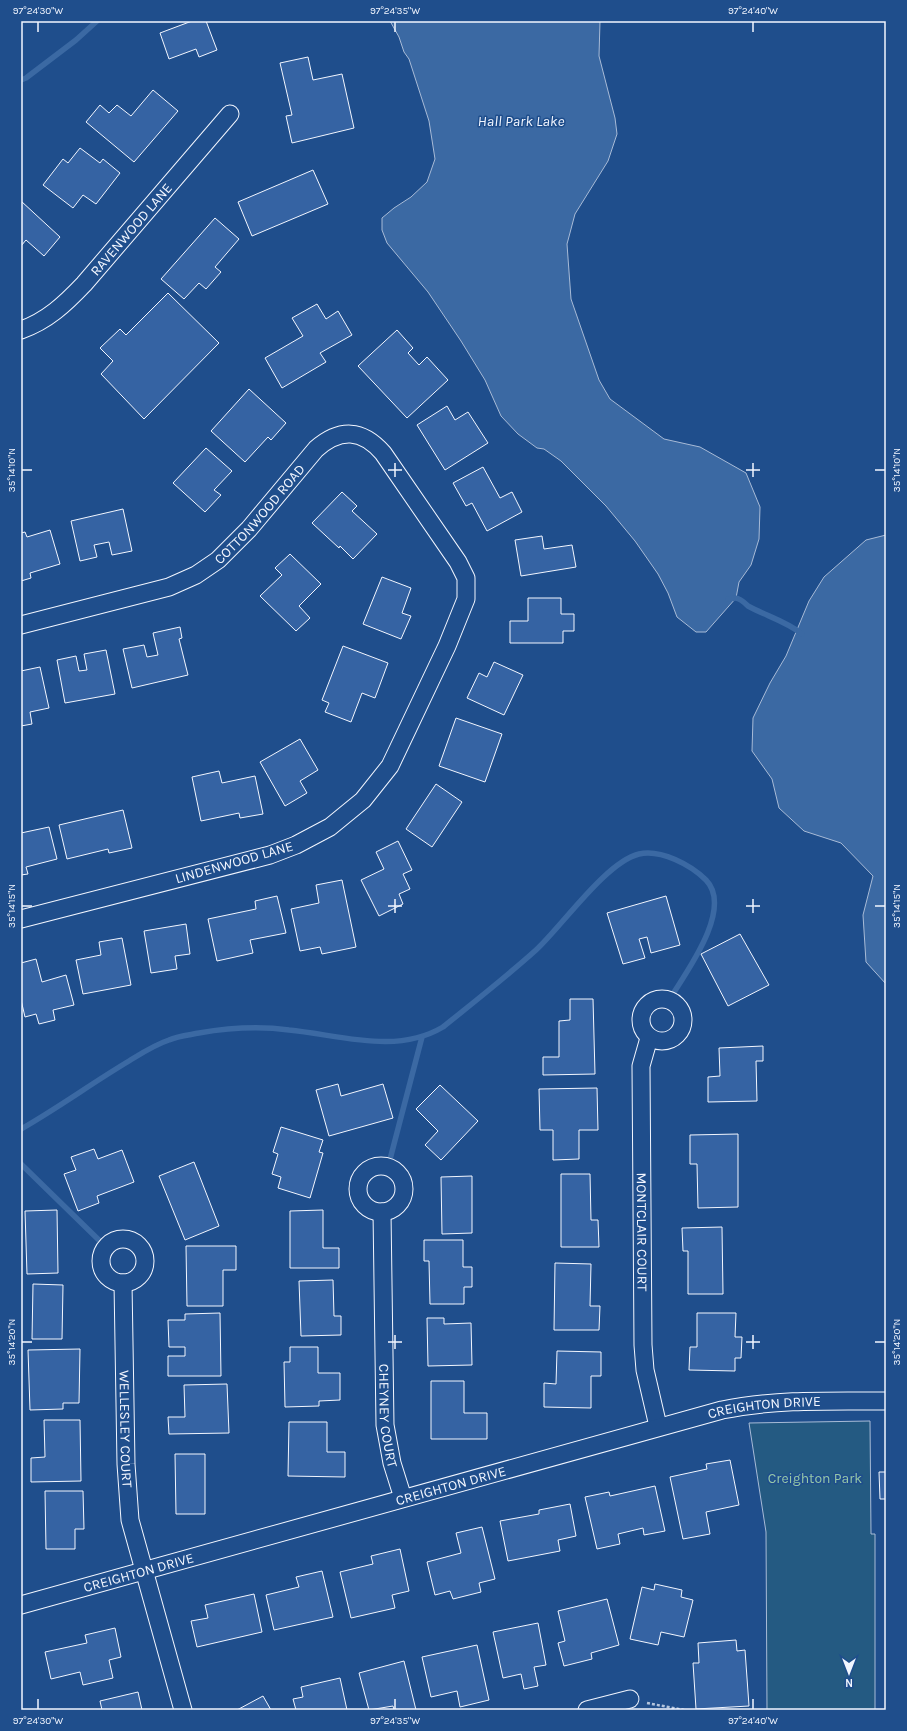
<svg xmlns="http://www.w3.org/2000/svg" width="907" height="1731" font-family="Karla,sans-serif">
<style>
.green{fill:#245a82;stroke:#a8bbd7}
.water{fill:#3b69a3;stroke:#a8bbd7}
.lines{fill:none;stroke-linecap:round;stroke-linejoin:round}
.stream{stroke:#3b69a3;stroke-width:5.5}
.building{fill:#3563a3;stroke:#f2f6ff}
.street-casing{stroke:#f2f6ff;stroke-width:19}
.path{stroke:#b3c4dc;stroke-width:2.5;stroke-dasharray:3 2;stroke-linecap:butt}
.street{stroke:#1f4e8c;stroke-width:17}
.ticks{fill:none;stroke:#f2f6ff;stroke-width:1.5}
.labels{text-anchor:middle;stroke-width:3;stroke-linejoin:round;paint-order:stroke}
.street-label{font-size:14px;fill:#f2f6ff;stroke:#1f4e8c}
.park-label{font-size:14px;fill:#97c8a6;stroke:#1f4e8c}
.water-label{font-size:15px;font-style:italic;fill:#f2f6ff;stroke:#1f4e8c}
.neatline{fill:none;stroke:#f2f6ff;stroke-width:1.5}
.ticks-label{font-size:10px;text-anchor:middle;fill:#f2f6ff}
</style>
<rect width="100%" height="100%" fill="#1f4e8c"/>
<!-- green -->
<polygon class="green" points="870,1421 871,1534 875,1534 875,1710 767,1710 766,1532 749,1423"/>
<!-- water -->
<g class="water">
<polygon points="390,21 600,21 599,56 615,118 617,134 608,161 575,214 567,244 571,299 599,380 610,399 664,439 700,447 746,473 760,507 759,539 751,565 739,582 736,598 706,632 696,632 677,617 668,593 658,574 635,541 606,506 561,461 544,449 537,448 518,434 501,416 485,380 461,341 428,292 387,243 382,230 382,218 394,208 411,197 427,182 435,159 429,121 409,59 404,52 399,37"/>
<polygon points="886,535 886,984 866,962 863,915 873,876 841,843 804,831 779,808 772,779 752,751 753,718 770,683 786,656 809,601 824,577 866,540"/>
</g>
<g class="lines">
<!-- stream -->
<g class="stream">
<polyline points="21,80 26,78 76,40 97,21"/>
<path d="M728,599C730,599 732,598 735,598C739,598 745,603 748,606C766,616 786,621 802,634"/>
<path d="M21,1129C58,1108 92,1083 129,1061C142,1053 154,1045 169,1040C178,1036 189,1035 199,1033C228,1028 259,1026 289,1030C340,1035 396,1055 443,1027C474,1002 506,977 536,950C562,926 606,862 639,854C661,849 691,865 706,880C734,909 685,974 669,1000"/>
<polyline points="21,1164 106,1247"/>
<polyline points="388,1167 422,1037"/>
</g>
</g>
<!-- building -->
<g class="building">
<polygon points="192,21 206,21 217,50 199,57 196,49 169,59 160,33"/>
<polygon points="308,57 313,80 342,74 354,128 292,143 286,116 292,115 280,63"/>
<polygon points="153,90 178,111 134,162 86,122 100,105 109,113 117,105 131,116"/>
<polygon points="80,148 100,163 103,159 120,173 96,204 83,195 73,208 43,185 63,159 68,163"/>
<polygon points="313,170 328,204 252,236 238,202"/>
<polygon points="21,201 60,237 44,256 26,240 21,246"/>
<polygon points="215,218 239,239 215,267 221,272 206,289 199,283 184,299 161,279"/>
<polygon points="168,293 219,343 144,419 101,374 113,361 100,348 120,329 126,335"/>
<polygon points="317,304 326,319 338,311 352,335 320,353 326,362 282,388 265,358 303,336 292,318"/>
<polygon points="397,330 413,348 408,353 419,365 427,357 448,380 407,418 358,366"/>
<polygon points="249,389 286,423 271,440 268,437 245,462 211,431"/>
<polygon points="447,406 455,420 468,412 488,443 445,470 417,425"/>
<polygon points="206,448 232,471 214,490 221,495 205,512 173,483"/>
<polygon points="483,467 500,498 512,492 522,512 487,531 472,503 466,506 453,483"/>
<polygon points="342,492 357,506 352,511 377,534 353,559 340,546 339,548 312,523"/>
<polygon points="123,509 132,551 112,555 109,542 94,545 97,557 80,561 71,521"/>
<polygon points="50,530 60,564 30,573 31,578 21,581 21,533 25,532 27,537"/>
<polygon points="542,536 544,549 572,545 576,567 521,576 515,540"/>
<polygon points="290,554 321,584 299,606 310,618 296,631 260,596 282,575 275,568"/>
<polygon points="382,577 411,588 402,613 411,616 401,639 363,624"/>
<polygon points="528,598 561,598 561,614 574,614 574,631 563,631 563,643 510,643 510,621 528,621"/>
<polygon points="180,627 182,638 179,639 188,675 132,688 123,649 144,645 147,657 158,655 153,633"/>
<polygon points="343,646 388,663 375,698 362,693 351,722 325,712 329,703 322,700"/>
<polygon points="106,650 115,694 65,703 57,660 76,656 79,671 87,670 84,654"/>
<polygon points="494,662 523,675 504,715 467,698 479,673 487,677"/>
<polygon points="40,667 49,708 30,712 32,724 21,726 21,671"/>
<polygon points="456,718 502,734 485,782 439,766"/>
<polygon points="300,739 318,770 300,781 307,793 285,806 260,762"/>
<polygon points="219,771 222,783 255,776 263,814 240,818 239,813 201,821 192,777"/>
<polygon points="436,784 462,802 432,847 406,829"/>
<polygon points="123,810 132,848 109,853 108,849 67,859 59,825"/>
<polygon points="49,827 57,859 26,867 28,874 21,875 21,833"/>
<polygon points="398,841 412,870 403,874 410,889 399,894 403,904 379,916 361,880 384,869 376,852"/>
<polygon points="342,880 356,947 322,954 320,947 300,951 291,909 319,903 316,885"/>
<polygon points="277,896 286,933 250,940 253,953 217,961 208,919 256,909 255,901"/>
<polygon points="666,896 680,945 651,953 647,937 639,939 645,958 623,964 607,913"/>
<polygon points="186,924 190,954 175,956 177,969 151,973 144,931"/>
<polygon points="740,934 769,985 728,1006 701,954"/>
<polygon points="122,938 131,985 83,994 76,960 101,955 99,942"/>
<polygon points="36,959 42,982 66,975 74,1005 53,1010 55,1020 39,1024 36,1014 25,1017 21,1000 21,963"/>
<polygon points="570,999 593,999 595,1074 543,1075 543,1057 559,1057 559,1021 570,1020"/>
<polygon points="763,1046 763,1061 756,1061 757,1101 708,1102 708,1077 720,1076 719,1048"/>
<polygon points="338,1084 341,1096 383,1084 393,1118 329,1136 316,1090"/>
<polygon points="440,1085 478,1121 441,1160 425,1145 438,1131 416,1109"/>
<polygon points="597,1088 598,1130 579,1130 579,1159 553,1160 553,1130 540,1130 539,1089"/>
<polygon points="281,1127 323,1140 319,1152 323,1153 310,1198 278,1188 281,1177 272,1174 278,1154 273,1152"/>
<polygon points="738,1134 738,1207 698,1208 697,1164 690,1164 690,1135"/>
<polygon points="94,1149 98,1159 122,1150 134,1182 97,1196 99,1203 78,1211 64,1174 76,1170 71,1157"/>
<polygon points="194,1162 219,1226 185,1240 159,1176"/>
<polygon points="561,1174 590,1174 591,1220 598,1220 599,1247 561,1247"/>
<polygon points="472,1176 472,1233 442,1234 441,1177"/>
<polygon points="57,1210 58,1273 27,1274 25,1211"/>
<polygon points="323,1210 323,1248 339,1248 339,1268 290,1268 290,1211"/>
<polygon points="722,1227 723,1294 688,1294 688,1251 683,1251 682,1228"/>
<polygon points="424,1240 463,1240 463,1267 472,1267 472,1287 464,1287 464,1304 430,1304 429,1261 424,1261"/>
<polygon points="186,1246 236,1246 236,1270 223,1270 223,1306 187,1306"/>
<polygon points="555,1263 591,1264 590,1306 600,1306 599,1330 554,1330"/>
<polygon points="333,1280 334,1316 341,1316 341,1335 301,1336 299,1281"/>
<polygon points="33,1284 63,1285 62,1339 32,1339"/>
<polygon points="220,1313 221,1376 168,1376 168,1356 185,1356 185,1347 169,1347 168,1320 185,1320 185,1314"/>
<polygon points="697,1313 736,1313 735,1337 742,1337 741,1358 735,1358 735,1371 689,1370 690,1347 697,1347"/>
<polygon points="427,1318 444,1318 444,1324 471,1323 472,1365 428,1366"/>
<polygon points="290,1347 318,1347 318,1373 340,1373 340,1400 319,1401 319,1406 285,1407 284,1362 290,1362"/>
<polygon points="80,1349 79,1403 63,1403 63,1409 30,1410 28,1350"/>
<polygon points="557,1351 601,1352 601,1376 591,1376 591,1408 544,1407 544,1383 556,1384"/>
<polygon points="431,1381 464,1381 464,1413 487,1413 487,1439 431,1439"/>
<polygon points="227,1384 229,1433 169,1434 168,1417 185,1417 184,1385"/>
<polygon points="44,1420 80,1420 81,1481 31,1482 31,1458 45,1457"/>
<polygon points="289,1422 327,1422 327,1452 345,1452 345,1477 288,1476"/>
<polygon points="175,1454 205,1454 205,1514 176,1514"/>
<polygon points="730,1460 739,1505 706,1512 710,1534 683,1539 670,1477 707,1469 706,1464"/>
<polygon points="879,1472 886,1472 886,1499 880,1499"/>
<polygon points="655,1486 665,1531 644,1535 643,1528 618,1534 620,1544 597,1549 585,1497 609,1492 610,1496"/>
<polygon points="45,1491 83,1491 84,1529 75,1529 75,1549 46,1549"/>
<polygon points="570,1504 576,1536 558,1540 560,1551 508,1561 500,1521 539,1514 539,1510"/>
<polygon points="482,1527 495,1579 479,1583 481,1592 453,1599 450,1591 435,1595 427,1562 461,1553 456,1533"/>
<polygon points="400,1549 409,1591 392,1595 395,1608 351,1618 340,1572 373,1564 371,1556"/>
<polygon points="322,1571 333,1617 274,1630 266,1595 299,1587 296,1577"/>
<polygon points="655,1584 682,1590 681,1597 693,1600 684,1637 661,1632 658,1645 630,1639 642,1587 654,1590"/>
<polygon points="254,1594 262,1632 197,1647 191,1621 208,1618 205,1605"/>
<polygon points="607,1599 619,1645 591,1653 592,1659 564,1666 558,1643 565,1641 558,1611"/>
<polygon points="538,1623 546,1665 534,1667 538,1686 524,1689 521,1674 503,1678 493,1632"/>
<polygon points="115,1628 121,1657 109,1660 113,1678 83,1685 80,1672 51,1679 45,1652 87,1643 85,1635"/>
<polygon points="736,1640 737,1651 745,1650 749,1706 696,1709 693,1663 699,1663 698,1643"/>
<polygon points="477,1645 489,1700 460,1707 457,1691 431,1697 422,1657"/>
<polygon points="404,1661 416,1710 394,1710 393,1706 369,1710 359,1673"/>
<polygon points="340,1678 347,1710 296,1710 293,1699 303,1697 301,1687"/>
<polygon points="138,1692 142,1710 102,1710 100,1701"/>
<polygon points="263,1696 271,1710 237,1710"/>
</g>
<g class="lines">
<!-- street casing -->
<g class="street-casing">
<g id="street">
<path id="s1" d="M21,330C47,321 65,304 84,284L230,114"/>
<path id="s2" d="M21,625L169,587L196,575L218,560L249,529L316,449C340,428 362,429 383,453L458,562L466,578V599L447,646L390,766L363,800L330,827L296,845L270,855L21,919"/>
<circle cx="662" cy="1020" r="21"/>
<path id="s3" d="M649,1038L641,1066L643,1345L645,1370L658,1426"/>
<circle cx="381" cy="1189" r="23"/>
<path id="s4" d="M382,1212L385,1425L392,1463L403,1498"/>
<circle cx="123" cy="1261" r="22"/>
<path id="s5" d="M123,1283L126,1464L130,1520L183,1710"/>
<path id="s6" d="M21,1605L722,1410C776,1399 831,1401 886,1401"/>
<polyline points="587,1710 630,1699"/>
</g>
</g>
<!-- path -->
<polyline class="path" points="647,1703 684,1710"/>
<!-- street -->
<use href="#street" class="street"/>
</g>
<!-- ticks -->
<path class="ticks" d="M38,22V32M395,22V32M753,22V32M395,463V477M753,463V477M22,470H32M388,470H402M746,470H760M875,470H885M395,899V913M753,899V913M22,906H32M388,906H402M746,906H760M875,906H885M395,1335V1349M753,1335V1349M22,1342H32M388,1342H402M746,1342H760M875,1342H885M38,1699V1709M395,1699V1709M753,1699V1709"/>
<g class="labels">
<!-- street labels -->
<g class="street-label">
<text dy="5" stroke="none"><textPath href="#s1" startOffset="151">RAVENWOOD LANE</textPath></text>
<text dy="5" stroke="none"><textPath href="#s2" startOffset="271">COTTONWOOD ROAD</textPath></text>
<text transform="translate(234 862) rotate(-16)" y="5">LINDENWOOD LANE</text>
<text dy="5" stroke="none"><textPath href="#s3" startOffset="195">MONTCLAIR COURT</textPath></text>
<text dy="5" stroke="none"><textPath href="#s6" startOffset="770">CREIGHTON DRIVE</textPath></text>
<text dy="5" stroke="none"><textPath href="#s4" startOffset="204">CHEYNEY COURT</textPath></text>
<text dy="5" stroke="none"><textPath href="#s5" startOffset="146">WELLESLEY COURT</textPath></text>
<text dy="5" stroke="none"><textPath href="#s6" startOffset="446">CREIGHTON DRIVE</textPath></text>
<text dy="5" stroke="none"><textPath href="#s6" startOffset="122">CREIGHTON DRIVE</textPath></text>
</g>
<!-- park labels -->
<g class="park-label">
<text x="815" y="1483">Creighton Park</text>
</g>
<!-- water labels -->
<g class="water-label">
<text x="521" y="126">Hall Park Lake</text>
</g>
</g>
<!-- border -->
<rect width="907" height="1731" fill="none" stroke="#1f4e8c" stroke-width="44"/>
<!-- north arrow -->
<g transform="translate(849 1673) rotate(180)" stroke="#1f4e8c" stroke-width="3" paint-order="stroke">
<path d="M0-3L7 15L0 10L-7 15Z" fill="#f2f6ff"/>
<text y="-6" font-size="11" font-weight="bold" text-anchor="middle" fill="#f2f6ff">N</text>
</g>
<rect x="22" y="22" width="863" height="1687" class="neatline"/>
<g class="ticks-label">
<text x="38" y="14">97°24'30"W</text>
<text x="395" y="14">97°24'35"W</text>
<text x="753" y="14">97°24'40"W</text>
<text transform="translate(896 470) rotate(-90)" y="4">35°14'10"N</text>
<text transform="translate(11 470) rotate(-90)" y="4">35°14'10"N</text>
<text transform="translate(896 906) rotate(-90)" y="4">35°14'15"N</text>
<text transform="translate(11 906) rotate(-90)" y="4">35°14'15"N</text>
<text transform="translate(896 1342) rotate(-90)" y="4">35°14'20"N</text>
<text transform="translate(11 1342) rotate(-90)" y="4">35°14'20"N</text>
<text x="38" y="1724">97°24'30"W</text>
<text x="395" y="1724">97°24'35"W</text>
<text x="753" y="1724">97°24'40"W</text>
</g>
</svg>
